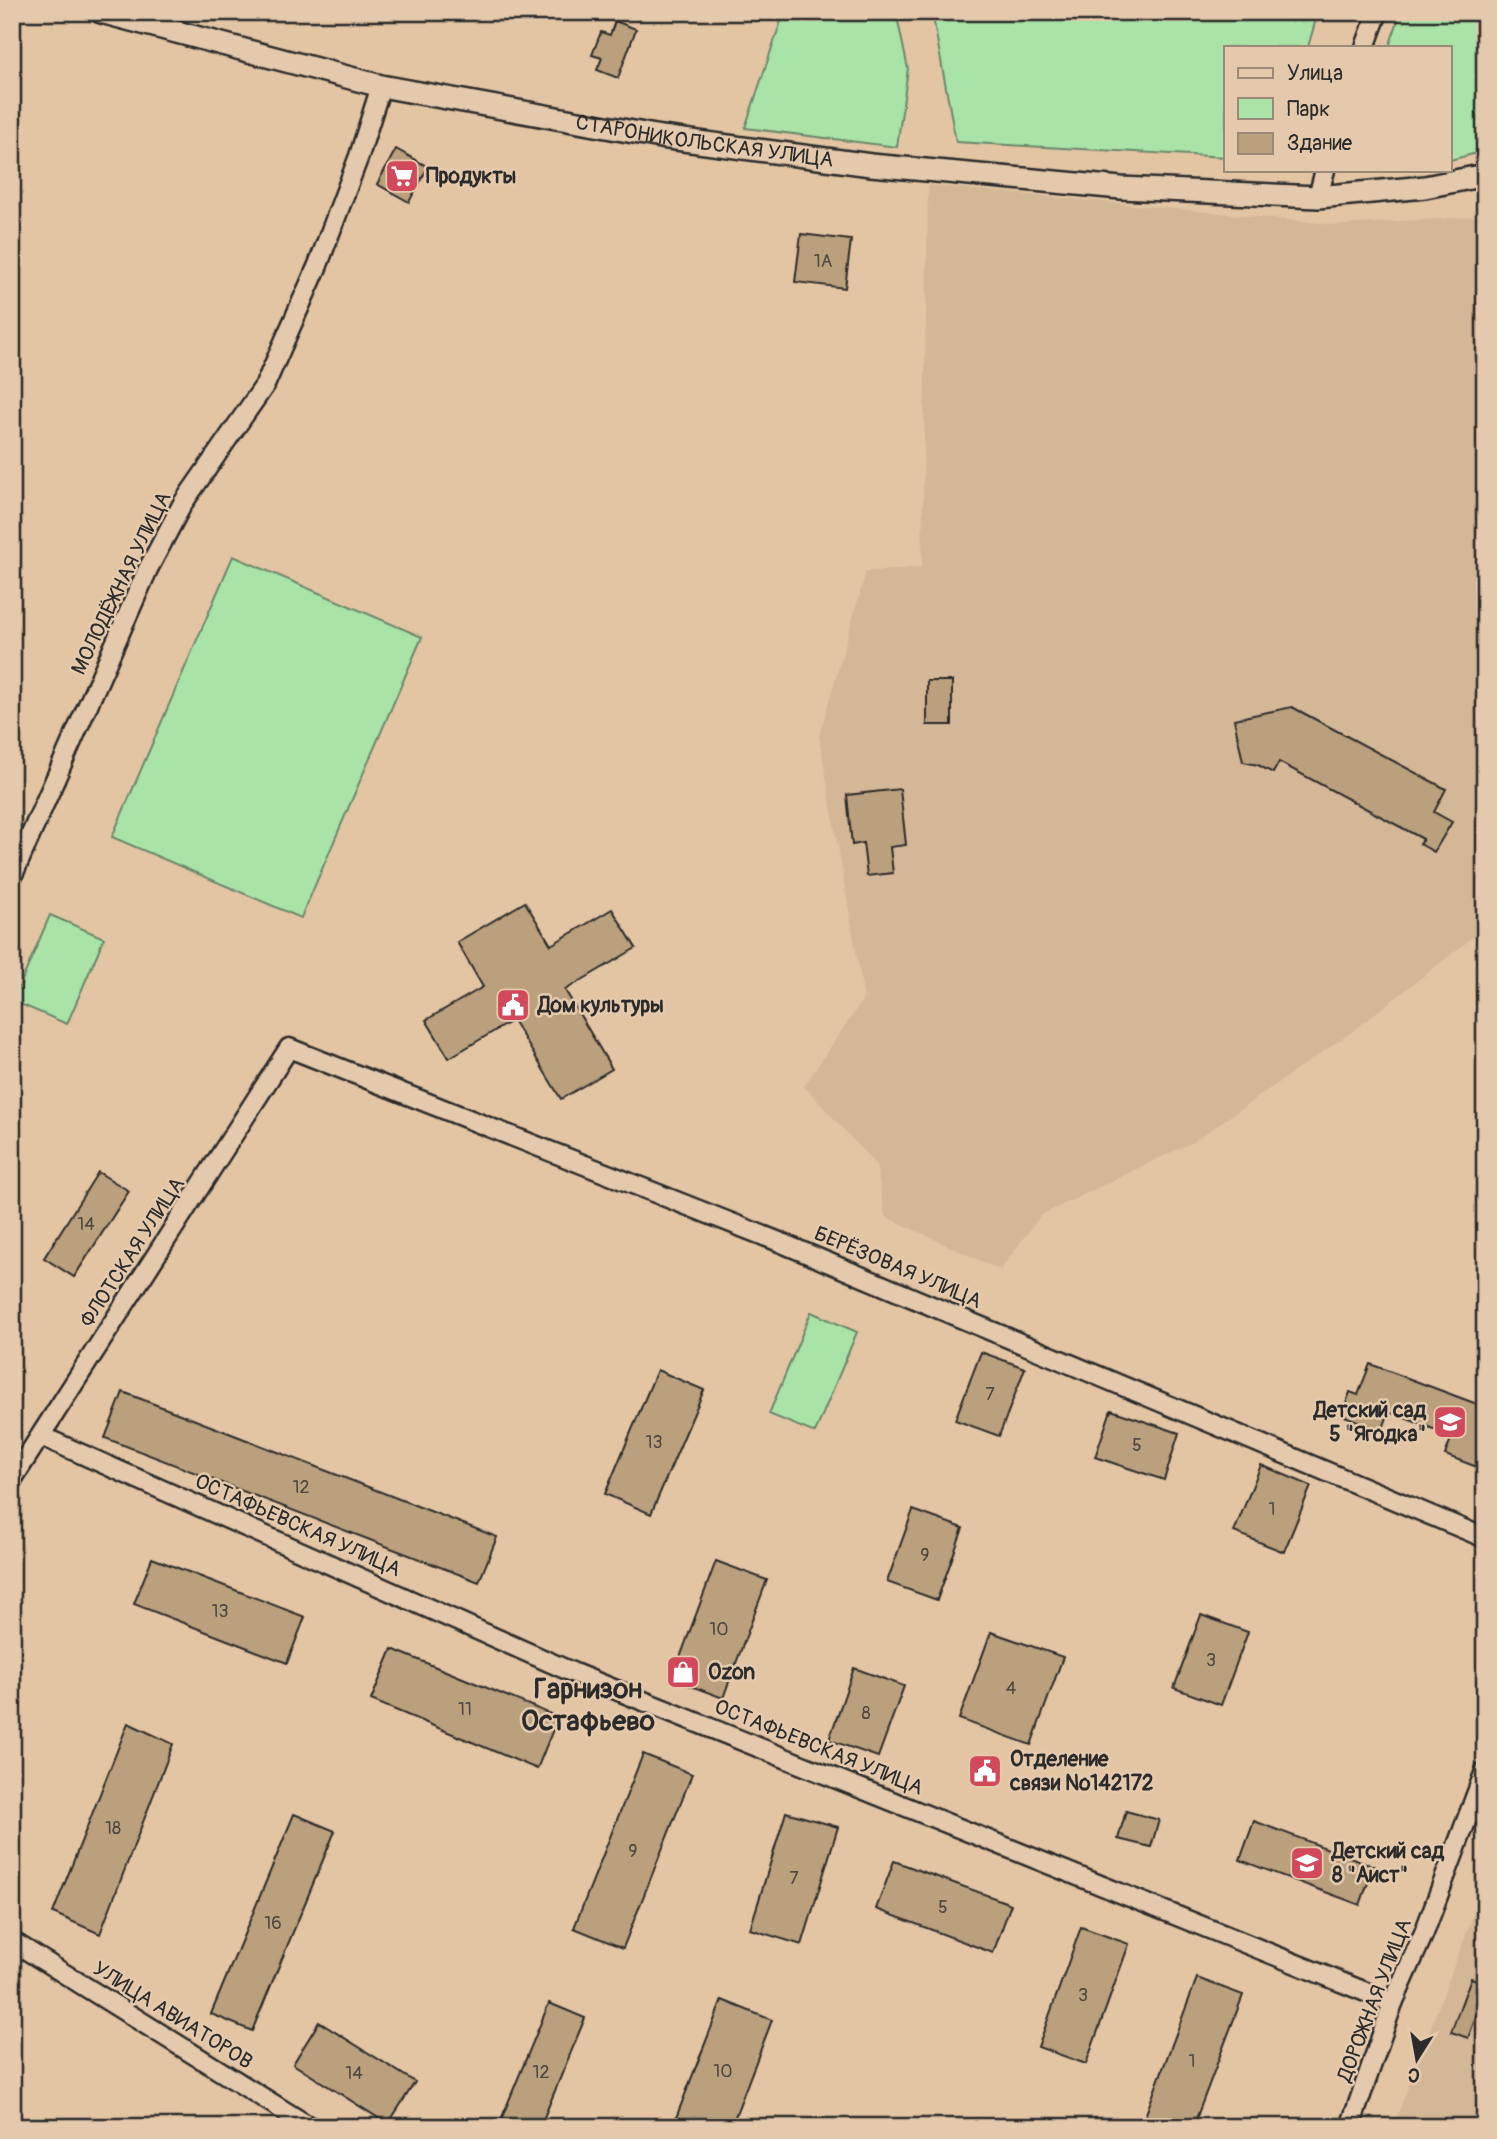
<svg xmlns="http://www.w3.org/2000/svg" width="1497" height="2139" font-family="Pangolin,sans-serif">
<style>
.built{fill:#d4b796}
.green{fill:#a9e3a8;stroke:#6a876a;stroke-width:2}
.building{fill:#baa07d;stroke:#2b2b2b;stroke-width:2}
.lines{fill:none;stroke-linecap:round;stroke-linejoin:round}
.minor-casing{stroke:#2b2b2b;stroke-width:23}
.tertiary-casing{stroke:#2b2b2b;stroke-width:26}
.minor{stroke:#e5c9ac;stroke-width:18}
.tertiary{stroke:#e5c9ac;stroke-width:21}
.labels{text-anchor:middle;stroke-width:5;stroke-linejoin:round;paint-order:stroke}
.number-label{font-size:18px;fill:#4f4840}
.street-label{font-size:21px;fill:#2b2b2b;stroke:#e5c9ac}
.poi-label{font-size:21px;font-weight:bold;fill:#2b2b2b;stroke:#e5c9ac;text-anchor:start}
.district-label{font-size:28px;font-weight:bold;fill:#2b2b2b;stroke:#e5c9ac}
</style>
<rect width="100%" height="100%" fill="#e3c5a4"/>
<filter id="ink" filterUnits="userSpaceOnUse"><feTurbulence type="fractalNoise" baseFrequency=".0143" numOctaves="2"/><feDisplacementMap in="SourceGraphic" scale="14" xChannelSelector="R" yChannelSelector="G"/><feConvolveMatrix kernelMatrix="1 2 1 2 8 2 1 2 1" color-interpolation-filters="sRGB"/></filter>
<g filter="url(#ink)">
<!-- built -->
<g class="built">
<polygon points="928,185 1341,225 1485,216 1485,928 1350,1033 1193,1142 1041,1215 1000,1270 885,1216 876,1165 804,1086 864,998 819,736 866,572 922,567"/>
<polygon points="1485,1884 1485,2127 1393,2127"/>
</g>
<!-- green -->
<g class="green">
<polygon points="784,12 896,12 908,69 897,147 745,128"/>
<polygon points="932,12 1318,12 1308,47 1226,47 1226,157 956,142"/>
<polygon points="1401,12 1485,12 1485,151 1450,160 1450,47 1389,47"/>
<polygon points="233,556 422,637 301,918 112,837"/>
<polygon points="50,915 104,938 67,1024 13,1001"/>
<polygon points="811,1312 857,1332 815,1433 769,1414"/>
</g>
<!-- building -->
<g class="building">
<polygon points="615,21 636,29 618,78 597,70 602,58 592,55 601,32 610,35"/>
<polygon points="396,149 428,167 409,202 377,184"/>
<polygon points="801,234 851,240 845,288 795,282"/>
<rect x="927" y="681" width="25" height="44"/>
<polygon points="1292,707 1446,789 1434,812 1452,822 1434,852 1420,844 1423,839 1279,762 1273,773 1258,765 1243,762 1234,719"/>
<polygon points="900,789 906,845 890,847 893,873 867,876 863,843 852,845 847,795"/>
<polygon points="525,902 551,945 612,909 636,948 565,990 612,1069 561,1099 513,1020 449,1058 426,1020 483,987 457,942"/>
<polygon points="98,1172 129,1191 74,1277 44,1258"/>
<polygon points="981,1352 1025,1368 999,1436 955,1420"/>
<polygon points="1370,1364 1485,1407 1485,1429 1480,1442 1485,1444 1485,1470 1445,1455 1452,1436 1389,1412 1382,1431 1342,1415 1350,1392 1358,1395"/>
<polygon points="657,1370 704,1390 651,1514 605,1494"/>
<polygon points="123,1392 497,1537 479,1582 105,1438"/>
<polygon points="1111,1410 1179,1433 1164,1480 1095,1457"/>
<polygon points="1261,1465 1311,1486 1284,1552 1234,1532"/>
<polygon points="913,1510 963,1528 937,1600 887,1582"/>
<polygon points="152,1558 305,1617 287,1663 134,1604"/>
<polygon points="716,1561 767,1580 723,1698 672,1679"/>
<polygon points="1201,1615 1248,1632 1221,1705 1174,1688"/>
<polygon points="991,1632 1063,1657 1031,1745 959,1719"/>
<polygon points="392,1649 558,1717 537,1769 371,1700"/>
<polygon points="854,1668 904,1686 878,1757 829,1740"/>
<polygon points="128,1723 173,1744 100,1934 53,1913"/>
<polygon points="643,1754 692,1774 623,1948 574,1928"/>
<polygon points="1126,1811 1159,1820 1151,1847 1118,1839"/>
<polygon points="786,1812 838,1827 802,1945 750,1929"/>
<polygon points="294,1814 335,1831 252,2031 211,2014"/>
<polygon points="1254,1821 1374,1866 1360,1905 1240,1860"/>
<polygon points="894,1861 1011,1904 993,1953 876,1909"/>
<polygon points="1081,1927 1129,1944 1086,2064 1038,2047"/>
<polygon points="1197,1978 1243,1995 1193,2127 1141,2127"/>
<polygon points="1471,1978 1485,1983 1485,1993 1468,2038 1451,2032"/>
<polygon points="722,2000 772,2020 731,2127 684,2127 674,2123"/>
<polygon points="549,2003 585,2018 540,2127 498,2127"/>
<polygon points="319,2022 415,2082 388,2124 293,2064"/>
</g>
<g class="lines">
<!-- minor casing -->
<g class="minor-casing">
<g id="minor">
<polyline points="1365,47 1378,12"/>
<polyline points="1318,197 1325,170"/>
<polyline points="12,877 148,569 183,503 265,385 318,265 359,156 381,86"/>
<polyline points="41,1436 574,1673 1393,2003"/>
<polyline points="12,1480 289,1048 777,1241 1485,1538"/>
<polyline points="12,1941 310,2127"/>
<polyline points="1350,2127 1393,2003 1424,1933 1485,1771"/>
</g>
</g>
<!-- tertiary casing -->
<g class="tertiary-casing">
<g id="tertiary">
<path id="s1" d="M101,12L381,86L661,137L871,165L1121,188L1318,197L1425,187L1485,175"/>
</g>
</g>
<!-- minor -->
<use href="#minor" class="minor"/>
<!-- tertiary -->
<use href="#tertiary" class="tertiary"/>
</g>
</g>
<!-- icons -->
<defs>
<g id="supermarket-square" transform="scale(1.75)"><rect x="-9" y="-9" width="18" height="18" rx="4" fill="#d1495b" stroke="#e5c9ac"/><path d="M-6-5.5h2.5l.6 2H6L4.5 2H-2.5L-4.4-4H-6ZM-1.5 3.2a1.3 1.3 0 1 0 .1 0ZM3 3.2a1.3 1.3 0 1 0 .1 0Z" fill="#fff"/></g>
<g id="civic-square" transform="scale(1.75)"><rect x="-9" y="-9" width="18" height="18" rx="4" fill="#d1495b" stroke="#e5c9ac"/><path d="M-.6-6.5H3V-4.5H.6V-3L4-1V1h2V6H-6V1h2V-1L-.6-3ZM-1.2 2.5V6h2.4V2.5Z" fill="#fff"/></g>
<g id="school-square" transform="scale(1.75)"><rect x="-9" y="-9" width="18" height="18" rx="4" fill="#d1495b" stroke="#e5c9ac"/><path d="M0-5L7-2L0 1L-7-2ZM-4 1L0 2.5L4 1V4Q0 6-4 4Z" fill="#fff"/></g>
<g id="shop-square" transform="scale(1.75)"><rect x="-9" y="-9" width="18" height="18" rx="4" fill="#d1495b" stroke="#e5c9ac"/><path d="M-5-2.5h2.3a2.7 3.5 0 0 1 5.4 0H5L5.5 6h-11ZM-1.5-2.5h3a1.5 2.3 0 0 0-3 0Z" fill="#fff"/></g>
</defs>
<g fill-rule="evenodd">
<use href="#supermarket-square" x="402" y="176"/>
<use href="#civic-square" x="513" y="1005"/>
<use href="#school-square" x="1450" y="1422"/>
<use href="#shop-square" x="683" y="1672"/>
<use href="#civic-square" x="985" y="1771"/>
<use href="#school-square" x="1307" y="1863"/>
</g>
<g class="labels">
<!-- number labels -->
<g class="number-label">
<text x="823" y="267">1А</text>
<text x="86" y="1230">14</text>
<text x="990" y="1400">7</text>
<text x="654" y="1448">13</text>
<text x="1137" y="1451">5</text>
<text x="301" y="1493">12</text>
<text x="1272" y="1515">1</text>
<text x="925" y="1561">9</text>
<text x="220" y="1617">13</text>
<text x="719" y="1635">10</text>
<text x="1211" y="1666">3</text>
<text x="1011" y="1694">4</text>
<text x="465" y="1715">11</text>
<text x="866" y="1719">8</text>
<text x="113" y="1834">18</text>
<text x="633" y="1857">9</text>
<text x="794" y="1884">7</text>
<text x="943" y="1913">5</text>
<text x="273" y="1929">16</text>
<text x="1083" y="2001">3</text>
<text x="1192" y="2067">1</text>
<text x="723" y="2077">10</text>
<text x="541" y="2078">12</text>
<text x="354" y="2079">14</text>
</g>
<!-- street labels -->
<g class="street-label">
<text dy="7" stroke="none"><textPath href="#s1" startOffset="618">СТАРОНИКОЛЬСКАЯ УЛИЦА</textPath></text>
<text transform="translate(121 583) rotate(-64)" y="7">МОЛОДЁЖНАЯ УЛИЦА</text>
<text transform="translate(132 1252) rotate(-57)" y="7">ФЛОТСКАЯ УЛИЦА</text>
<text transform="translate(898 1267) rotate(23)" y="7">БЕРЁЗОВАЯ УЛИЦА</text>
<text transform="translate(298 1525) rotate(24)" y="7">ОСТАФЬЕВСКАЯ УЛИЦА</text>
<text transform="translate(819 1747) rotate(22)" y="7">ОСТАФЬЕВСКАЯ УЛИЦА</text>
<text transform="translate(1374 2000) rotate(-69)" y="7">ДОРОЖНАЯ УЛИЦА</text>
<text transform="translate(173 2015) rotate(32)" y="7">УЛИЦА АВИАТОРОВ</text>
</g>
<!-- poi labels -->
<g class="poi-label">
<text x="426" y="183">Продукты</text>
<text x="538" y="1012">Дом культуры</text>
<text x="1426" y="1417" text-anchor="end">Детский сад<tspan x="1426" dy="24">5 "Ягодка"</tspan></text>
<text x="708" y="1679">Ozon</text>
<text x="1010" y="1766">Отделение<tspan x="1010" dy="24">связи №142172</tspan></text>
<text x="1332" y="1858">Детский сад<tspan x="1332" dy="24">8 "Аист"</tspan></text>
</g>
<!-- district labels -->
<g class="district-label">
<text x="588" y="1698">Гарнизон<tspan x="588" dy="32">Остафьево</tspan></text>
</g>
</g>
<!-- margin -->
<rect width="1497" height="2139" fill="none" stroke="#e5c9ac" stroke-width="42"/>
<rect x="21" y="21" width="1455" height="2097" fill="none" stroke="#2b2b2b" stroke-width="2.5" filter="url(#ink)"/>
<!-- legend -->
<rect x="1224" y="46" width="228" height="126" fill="#e5c9ac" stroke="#9b8a78" stroke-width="2"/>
<rect x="1238" y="68" width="35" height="10" fill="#e5c9ac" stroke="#9b8a78" stroke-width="2"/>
<text x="1287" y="80" font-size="21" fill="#2b2b2b">Улица</text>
<rect x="1238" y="98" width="35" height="21" fill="#a9e3a8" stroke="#9b8a78" stroke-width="2"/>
<text x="1287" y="116" font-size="21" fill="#2b2b2b">Парк</text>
<rect x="1238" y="133" width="35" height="21" fill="#baa07d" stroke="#9b8a78" stroke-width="2"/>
<text x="1287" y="150" font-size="21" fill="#2b2b2b">Здание</text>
<!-- north arrow -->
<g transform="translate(1417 2059) rotate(191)" stroke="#e5c9ac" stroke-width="5" paint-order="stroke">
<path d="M0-5L12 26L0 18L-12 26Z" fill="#2b2b2b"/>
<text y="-10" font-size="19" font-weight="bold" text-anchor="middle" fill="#2b2b2b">С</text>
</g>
</svg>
